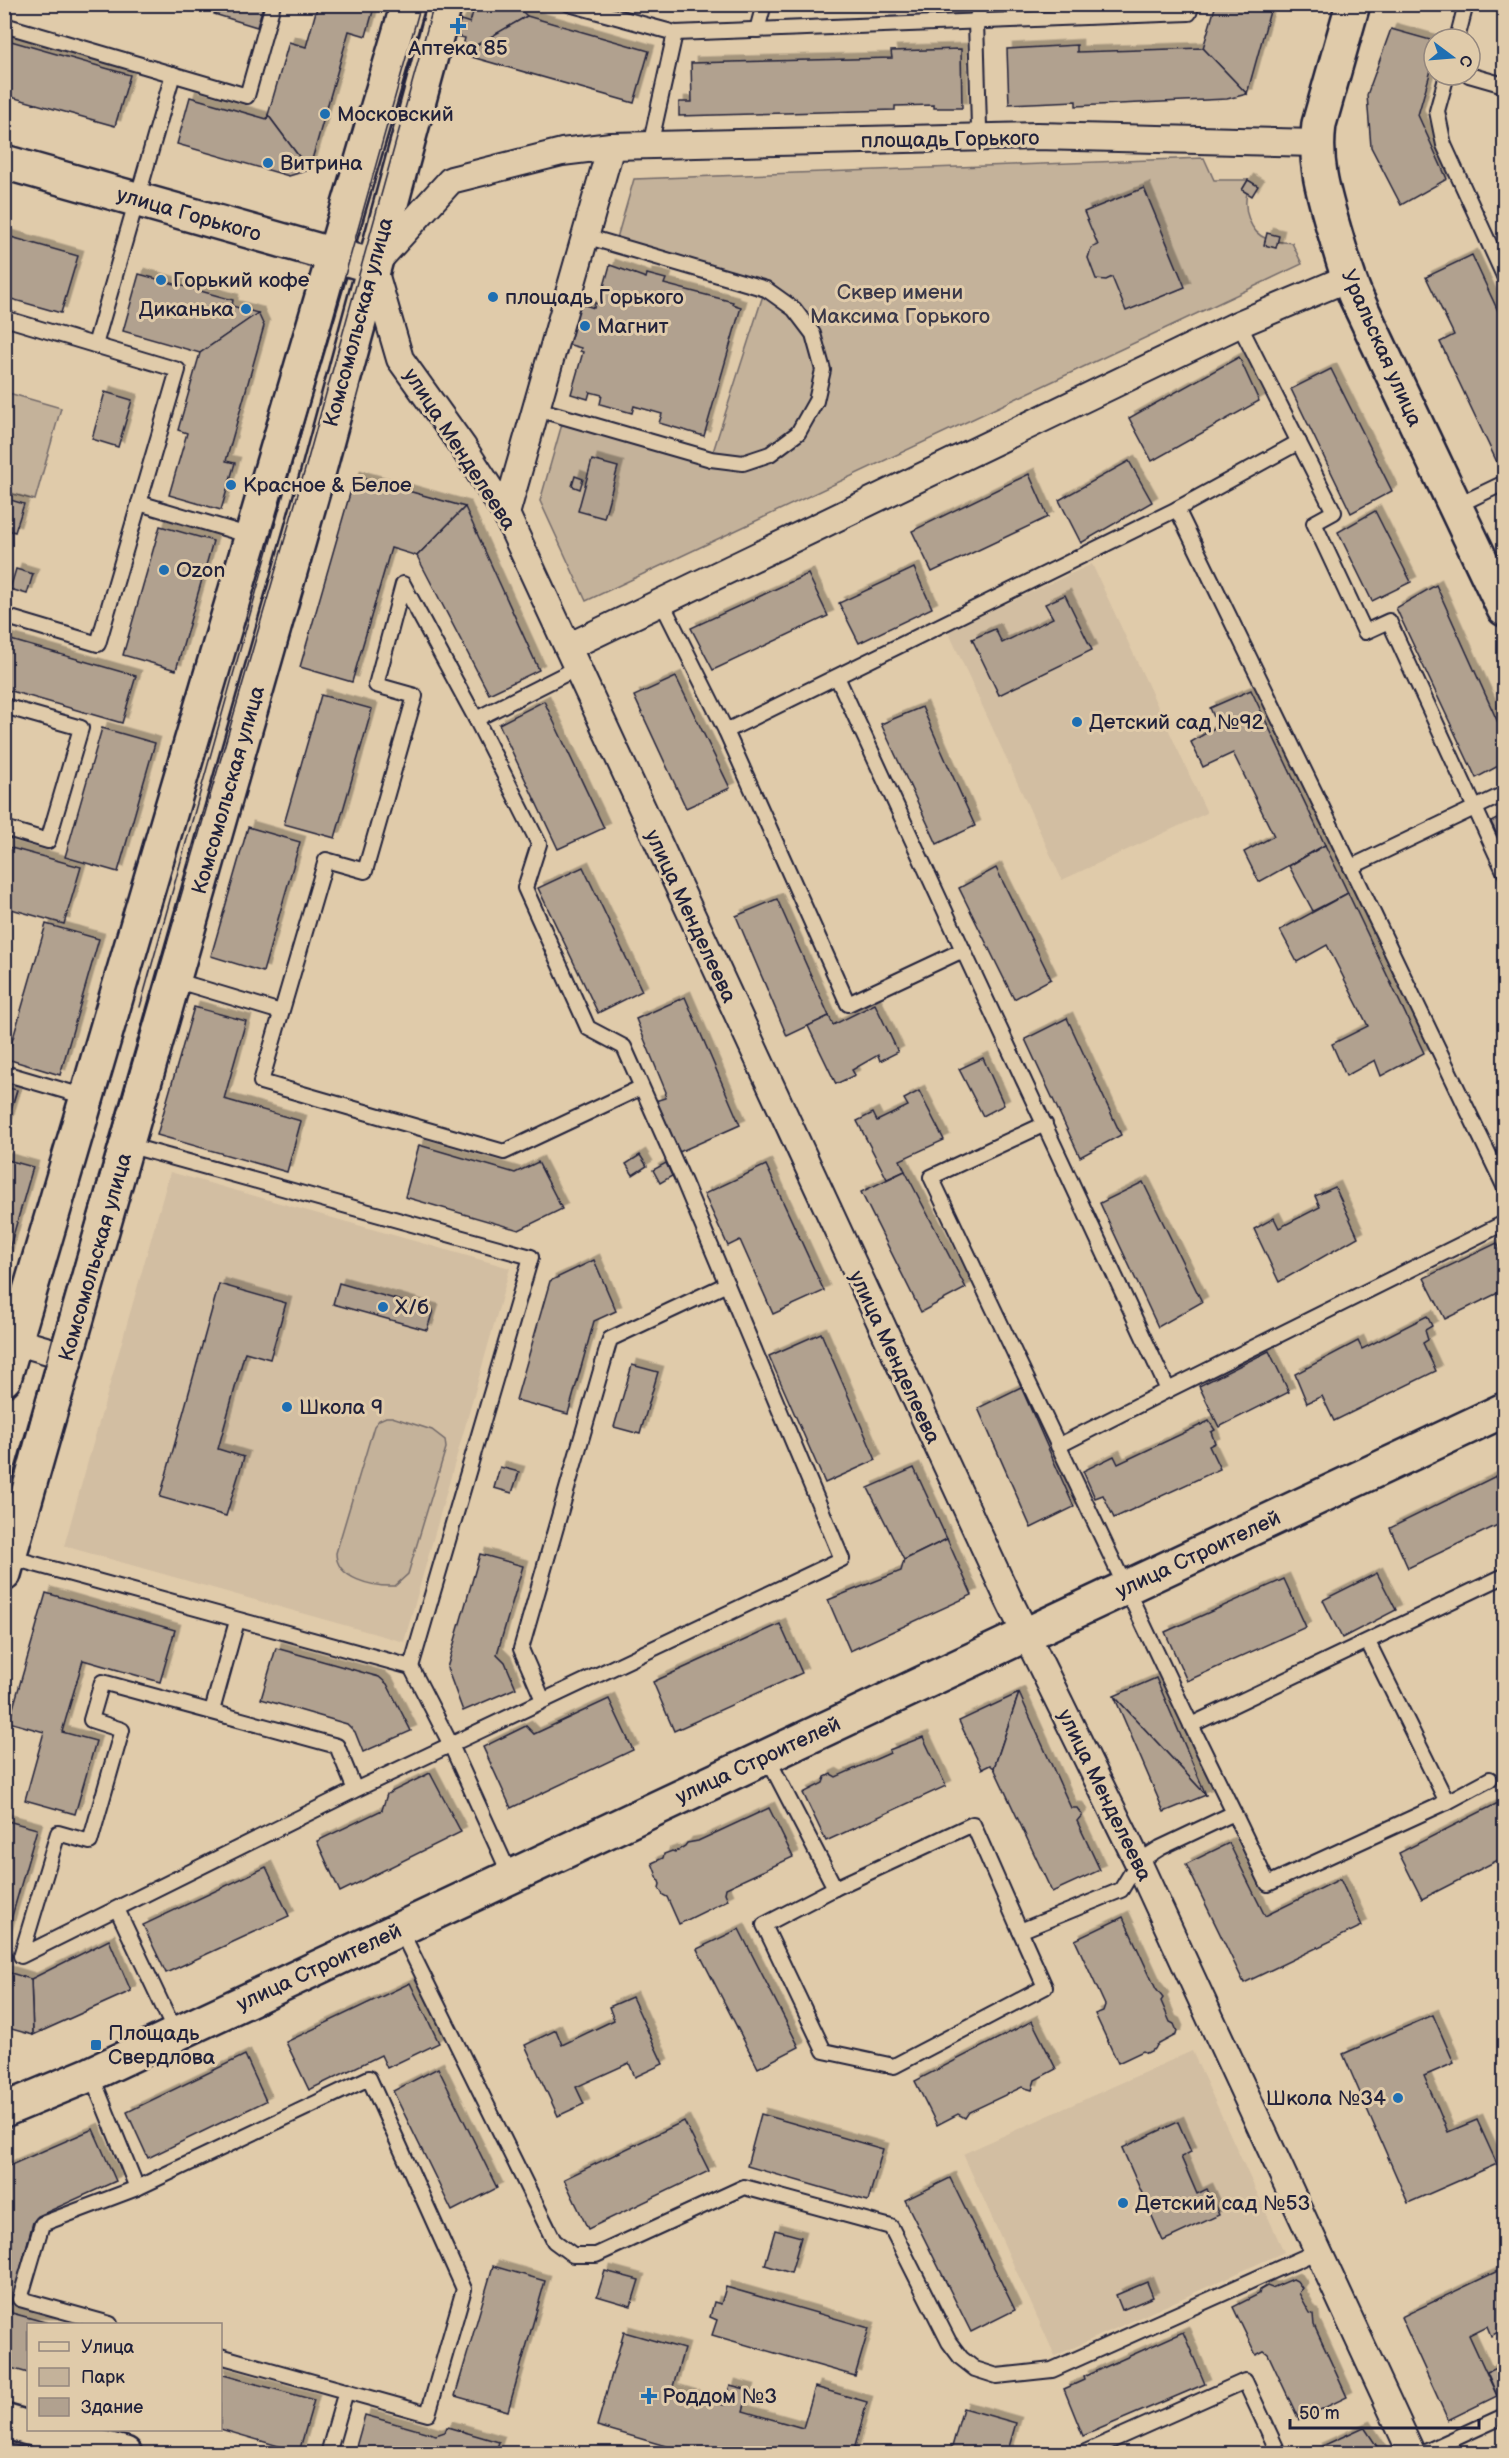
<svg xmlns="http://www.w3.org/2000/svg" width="1509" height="2458" font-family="'Balsamiq Sans',sans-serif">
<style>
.built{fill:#d2bea2}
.green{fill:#c4b29a;stroke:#736a6a;stroke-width:1.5}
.building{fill:#b1a18f;stroke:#22223b;stroke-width:1.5;filter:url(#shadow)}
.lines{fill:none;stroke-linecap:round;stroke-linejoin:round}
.service-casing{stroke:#22223b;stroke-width:18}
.minor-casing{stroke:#22223b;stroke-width:30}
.tertiary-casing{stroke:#22223b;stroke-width:38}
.secondary-casing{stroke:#22223b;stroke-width:38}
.service{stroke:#e0cbaa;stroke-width:14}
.minor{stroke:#e0cbaa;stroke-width:26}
.tertiary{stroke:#e0cbaa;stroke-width:33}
.secondary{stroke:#e0cbaa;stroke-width:33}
.tram{stroke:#22223b;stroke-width:1.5}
.poi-dot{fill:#1f6fb2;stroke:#e0cbaa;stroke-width:2}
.labels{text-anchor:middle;stroke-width:6;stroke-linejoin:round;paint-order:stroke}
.poi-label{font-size:21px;fill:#22223b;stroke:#e0cbaa;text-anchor:start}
.street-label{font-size:21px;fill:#22223b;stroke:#e0cbaa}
.park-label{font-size:21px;fill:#3a3849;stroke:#e0cbaa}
</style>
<defs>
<filter id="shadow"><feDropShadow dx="5.5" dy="-5.5" stdDeviation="0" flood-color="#0004"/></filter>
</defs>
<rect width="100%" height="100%" fill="#e0cbaa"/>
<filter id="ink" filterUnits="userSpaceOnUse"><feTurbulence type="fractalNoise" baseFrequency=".0167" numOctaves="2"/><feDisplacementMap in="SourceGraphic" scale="12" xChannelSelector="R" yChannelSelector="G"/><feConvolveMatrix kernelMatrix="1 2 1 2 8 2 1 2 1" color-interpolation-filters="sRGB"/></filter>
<g filter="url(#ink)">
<!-- built -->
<g class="built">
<polygon points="1092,564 1207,813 1062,880 948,631"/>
<polygon points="170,1172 510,1268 404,1642 64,1546"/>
<polygon points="1192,2051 1284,2252 1055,2356 963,2154"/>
</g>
<!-- green -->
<g class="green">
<path d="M1204,158L1214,180H1248L1242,190L1247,193C1243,210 1250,233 1267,239C1275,242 1284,242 1292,243L1302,264L586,601L540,501L564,417L711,458L765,289L615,245L634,179Z"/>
<polygon points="5,392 61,408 35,500 5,492"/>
<path d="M386,1417H392L432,1430L445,1440L446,1448L408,1574L395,1586C373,1587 336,1579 336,1553L374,1426L379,1420Z"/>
</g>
<!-- building -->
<g class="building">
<polygon points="217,4 257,4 263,6 257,27 214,14"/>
<polygon points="318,4 375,4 366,36 349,31 309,170 268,115 289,42 306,47"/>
<polygon points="475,4 522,4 520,9 527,16 461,54 465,38 456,36 458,26 461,20 470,23"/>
<polygon points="1216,4 1272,4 1247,94 1203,48"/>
<polygon points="527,16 649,51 634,103 461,54"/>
<polygon points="1391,29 1434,41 1434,60 1418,115 1447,179 1401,205 1371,147 1367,95"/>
<polygon points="4,39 130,75 115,126 4,95"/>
<polygon points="1077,45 1077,52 1203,48 1247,94 1227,99 1076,106 1076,101 1009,104 1007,49"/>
<polygon points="961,49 962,108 934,108 934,105 895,106 895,110 679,116 679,102 692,102 691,63 892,58 891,51"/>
<polygon points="190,97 267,119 268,115 309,170 289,176 177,144"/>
<polygon points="1248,180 1258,186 1252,196 1242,190"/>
<polygon points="1144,188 1185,287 1126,311 1112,277 1106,280 1096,279 1088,258 1091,248 1098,245 1084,212"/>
<polygon points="1267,233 1279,236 1276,248 1264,245"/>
<polygon points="4,235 78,256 61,313 4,297"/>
<polygon points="1472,255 1504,324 1504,347 1498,350 1504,364 1504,477 1440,342 1454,335 1426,277"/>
<polygon points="610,265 646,278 647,274 666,279 664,284 733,302 732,304 741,307 704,436 659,423 662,414 634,406 632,413 600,404 602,395 590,392 588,399 571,394 583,352 580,351 581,348 567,344 579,303 594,308 595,303 599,304"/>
<polygon points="139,274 233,300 232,306 258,313 200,353 123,331"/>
<polygon points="258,313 264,326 226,461 235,463 221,510 169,495 187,433 178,430 200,353"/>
<polygon points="1239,357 1259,401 1152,461 1129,418"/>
<polygon points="1331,369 1392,491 1351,513 1291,389"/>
<polygon points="105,392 132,400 118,447 92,439"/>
<polygon points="592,460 618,467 604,518 578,511"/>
<polygon points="1129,461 1152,502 1081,543 1059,500"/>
<polygon points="1029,474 1048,517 932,572 912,531"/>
<polygon points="355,476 465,507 417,556 391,548 352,682 300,667"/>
<polygon points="575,476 583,479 580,489 572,486"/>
<polygon points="4,498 24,504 15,532 4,529"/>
<polygon points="465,507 539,670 489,694 417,556"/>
<polygon points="1375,511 1411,582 1372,601 1338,532"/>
<polygon points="160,526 213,541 176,670 123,655"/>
<polygon points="914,568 932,608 859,643 839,603"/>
<polygon points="16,569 33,574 27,594 10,589"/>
<polygon points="808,574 828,616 713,670 691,628"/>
<polygon points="1436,585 1504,736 1504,763 1476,778 1396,608"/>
<polygon points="1065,595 1092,650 999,695 972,639 995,629 1002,643 1053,618 1045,604"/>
<polygon points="4,638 136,676 122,723 4,689"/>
<polygon points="676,677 730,788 686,808 634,696"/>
<polygon points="1251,690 1325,845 1259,882 1244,852 1274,836 1233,753 1203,767 1191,742 1218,726 1210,708"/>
<polygon points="321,695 372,709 335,838 284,824"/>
<polygon points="544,701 604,828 558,849 499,724"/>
<polygon points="922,707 975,826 937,844 881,724"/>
<polygon points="102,728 155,743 118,872 65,857"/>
<polygon points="1504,815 1504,848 1491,822"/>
<polygon points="248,827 300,842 263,972 211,956"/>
<polygon points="1325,845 1348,893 1313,911 1289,866"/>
<polygon points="4,846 81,867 64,924 4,907"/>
<polygon points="583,867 642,991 598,1013 538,888"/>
<polygon points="996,868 1051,979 1014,999 959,888"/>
<polygon points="1348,893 1424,1053 1381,1076 1375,1060 1346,1076 1332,1044 1368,1026 1327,945 1297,962 1280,930"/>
<polygon points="777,899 829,1016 787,1036 736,916"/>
<polygon points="46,924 99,939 60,1075 7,1059"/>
<polygon points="685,997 740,1125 677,1153 655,1101 665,1098 666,1092 636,1019"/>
<polygon points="875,1004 898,1052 880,1061 878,1055 852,1070 855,1075 836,1084 808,1026 829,1016 833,1025"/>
<polygon points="194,1007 246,1021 224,1099 301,1121 287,1172 157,1135"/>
<polygon points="1067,1018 1121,1135 1080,1157 1025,1039"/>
<polygon points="983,1058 1004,1105 983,1116 959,1069"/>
<polygon points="4,1087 17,1090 4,1133"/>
<polygon points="919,1091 944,1140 900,1160 905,1171 887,1179 857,1121 873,1113 877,1121 908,1106 904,1099"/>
<polygon points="419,1145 515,1173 538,1162 562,1209 519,1230 405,1197"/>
<polygon points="640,1155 647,1166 633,1175 626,1164"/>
<polygon points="4,1159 33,1167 4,1267"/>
<polygon points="666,1163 672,1176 660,1183 653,1170"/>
<polygon points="766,1165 824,1291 773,1314 740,1240 728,1246 704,1194"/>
<polygon points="905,1171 966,1288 921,1312 861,1192"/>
<polygon points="1143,1182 1202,1302 1158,1327 1100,1203"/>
<polygon points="1335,1187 1358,1237 1279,1282 1254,1229 1274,1218 1279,1228 1320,1207 1315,1196"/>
<polygon points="1497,1243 1504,1261 1504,1290 1445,1319 1424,1278"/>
<polygon points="594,1260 616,1311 594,1321 568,1414 516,1400 550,1281"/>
<polygon points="339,1283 433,1310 427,1330 333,1304"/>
<polygon points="219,1284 286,1303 270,1359 245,1352 218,1449 244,1457 226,1516 160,1497"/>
<polygon points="1427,1316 1432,1326 1425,1330 1428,1340 1423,1343 1436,1371 1334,1421 1322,1396 1307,1403 1295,1374 1358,1341 1362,1349"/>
<polygon points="821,1333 876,1460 825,1483 769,1356"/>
<polygon points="1269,1351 1289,1392 1219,1427 1199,1386"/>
<polygon points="632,1365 658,1372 640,1434 614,1427"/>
<polygon points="1021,1387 1074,1507 1031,1528 978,1408"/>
<polygon points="1209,1421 1215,1430 1211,1432 1215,1443 1209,1446 1220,1469 1114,1518 1103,1495 1095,1498 1083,1471 1114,1456 1118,1464"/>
<polygon points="500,1467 519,1472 512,1493 494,1488"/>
<polygon points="914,1468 947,1539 904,1560 868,1488"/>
<polygon points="1496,1476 1504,1492 1504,1522 1408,1568 1390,1528"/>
<polygon points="947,1539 972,1595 850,1651 828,1600 901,1571 904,1560"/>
<polygon points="480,1554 523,1566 497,1654 505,1662 516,1688 463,1711 447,1668"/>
<polygon points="1377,1573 1396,1610 1342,1638 1323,1600"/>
<polygon points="1284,1579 1306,1627 1187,1681 1165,1632"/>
<polygon points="46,1593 175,1630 160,1682 83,1660 62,1732 96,1741 75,1814 25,1800 44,1732 9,1722"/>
<polygon points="780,1624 802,1673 674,1731 653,1682"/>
<polygon points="276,1648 379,1677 387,1684 411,1731 363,1752 355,1732 347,1724 261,1699"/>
<polygon points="1156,1678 1206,1795 1114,1696"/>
<polygon points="1019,1693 994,1768 990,1765 982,1769 959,1721"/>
<polygon points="1019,1693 1071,1808 1077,1808 1082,1815 1077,1821 1100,1870 1052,1892 994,1768"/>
<polygon points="1114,1696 1206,1795 1164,1812"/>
<polygon points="609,1699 633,1750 511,1808 483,1747 526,1726 534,1734"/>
<polygon points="923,1737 946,1786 826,1841 803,1793 823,1783 825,1777 831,1774 836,1777 890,1753 889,1750"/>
<polygon points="430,1773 461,1832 340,1892 317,1841 382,1810 387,1794"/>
<polygon points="1504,1800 1504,1857 1422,1899 1399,1853"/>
<polygon points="769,1808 793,1857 726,1888 725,1893 728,1900 679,1924 667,1897 663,1895 659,1888 660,1884 652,1863 663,1858 664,1854 672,1851 675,1852 685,1846 687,1843 698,1841"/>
<polygon points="4,1820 37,1829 4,1944"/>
<polygon points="1229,1843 1265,1916 1340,1879 1362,1926 1244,1983 1186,1864"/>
<polygon points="266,1867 289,1916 166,1973 143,1925"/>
<polygon points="1123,1917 1156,1989 1163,1998 1161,2001 1170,2022 1174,2024 1177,2031 1176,2035 1157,2045 1155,2049 1147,2053 1143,2051 1118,2063 1095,2014 1103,2011 1105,2005 1075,1940"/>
<polygon points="739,1929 799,2047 758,2068 697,1949"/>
<polygon points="109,1940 131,1991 33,2035 31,1979"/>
<polygon points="4,1971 31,1979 33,2035 4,2027"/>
<polygon points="410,1983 439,2043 387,2068 381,2055 309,2090 286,2042"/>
<polygon points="632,1997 663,2064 635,2077 629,2063 576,2087 584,2104 558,2116 525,2045 556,2030 562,2045 614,2020 609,2007"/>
<polygon points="1433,2015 1454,2063 1424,2076 1448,2132 1477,2120 1497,2164 1408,2203 1343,2054"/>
<polygon points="1032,2021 1056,2069 1035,2080 1032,2090 1022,2087 969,2112 965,2118 958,2114 937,2125 915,2081"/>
<polygon points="245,2055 266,2101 148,2158 127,2112"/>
<polygon points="438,2068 497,2188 452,2211 393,2091"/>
<polygon points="761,2114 883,2149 868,2201 747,2166"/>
<polygon points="684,2121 709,2171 588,2229 564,2179"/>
<polygon points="1178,2122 1191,2152 1181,2157 1197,2194 1207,2189 1219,2215 1163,2241 1122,2148"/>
<polygon points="93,2129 116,2181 38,2216 33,2222 11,2304 4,2303 4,2168"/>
<polygon points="950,2178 1015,2310 971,2332 905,2200"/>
<polygon points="775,2230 801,2237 791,2273 765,2265"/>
<polygon points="493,2266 545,2281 508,2411 455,2396"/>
<polygon points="1504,2268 1504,2329 1491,2336 1487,2326 1469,2335 1497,2396 1448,2420 1401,2317"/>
<polygon points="605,2271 639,2280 631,2306 597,2296"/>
<polygon points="1293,2279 1297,2281 1302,2288 1299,2293 1310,2313 1313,2314 1314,2325 1347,2397 1299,2420 1268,2354 1264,2351 1256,2355 1233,2307 1259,2294 1260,2290 1267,2286 1272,2288"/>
<polygon points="1147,2282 1153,2297 1122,2310 1116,2295"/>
<polygon points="726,2287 869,2328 855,2376 712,2335 717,2320 710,2317 714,2302 721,2304"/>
<polygon points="4,2303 11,2304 9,2307 12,2313 52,2324 28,2324 28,2373 4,2366"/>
<polygon points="624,2332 684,2349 672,2390 724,2405 730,2385 749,2390 743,2411 803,2428 815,2387 867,2402 853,2454 693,2454 597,2426"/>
<polygon points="1183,2332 1205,2384 1083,2436 1064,2389 1084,2380 1083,2377"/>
<polygon points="1496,2368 1501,2368 1504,2375 1504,2392 1497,2395 1487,2372"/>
<polygon points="220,2374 314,2400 299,2452 220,2429"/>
<polygon points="963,2408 1016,2423 1007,2454 950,2454"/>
<polygon points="365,2415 436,2435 445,2432 447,2427 499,2442 495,2454 354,2454"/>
<polygon points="1364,2427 1382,2454 1318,2454 1316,2449"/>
</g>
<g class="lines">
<!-- service casing -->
<g class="service-casing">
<g id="service">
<polyline points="569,4 675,33 1189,13 1192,4"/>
<polyline points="4,25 247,96 273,4"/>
<polyline points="757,30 764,4"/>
<polyline points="1457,39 1466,4"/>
<polyline points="1447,75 1437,111 1444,145 1504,276"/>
<polyline points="1469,75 1504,85"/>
<polyline points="979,127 976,21 981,4"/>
<polyline points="650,146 675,33"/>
<polyline points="4,318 178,370 98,644 4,616"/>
<polyline points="1239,324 1334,512 1314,523 1365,632 1389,621 1504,871"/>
<polyline points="95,345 173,74"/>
<polyline points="537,409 711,459 743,463 770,454 798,433 816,401 823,370 813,334 794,309 766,289 585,236"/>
<polyline points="1299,442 1177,509 1351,867 1504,794"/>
<polyline points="139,503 251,536"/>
<polyline points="1456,506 1504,483"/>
<polyline points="662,603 726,731 848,1004 963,950 1168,1390 1504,1223"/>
<polyline points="837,677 963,950"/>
<polyline points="4,706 81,728 48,841 4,828"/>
<polyline points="476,719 577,668"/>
<polyline points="726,731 1177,509"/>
<polyline points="1351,867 1504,1186"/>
<polyline points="174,980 281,1012"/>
<polyline points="4,1073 86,1097"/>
<polyline points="1045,1124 931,1177 1191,1725"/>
<polyline points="1058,1446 1168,1390"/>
<polyline points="9,1557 411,1667 531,1257 127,1145"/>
<polyline points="411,1667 451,1745 511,1877"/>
<polyline points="543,1700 521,1649 610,1339 727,1284"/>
<polyline points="212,1711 237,1621"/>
<polyline points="767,1757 835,1888 764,1925 824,2051 894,2066 1045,1987 1020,1931"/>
<polyline points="355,1790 337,1746 102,1682 91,1720 122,1730 90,1842 58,1833 21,1956 355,1790 842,1559 684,1182 624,1047 588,1028 525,888 539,844 476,719 403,584 376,685 415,696 365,871 326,860 261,1082 504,1152 640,1088"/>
<polyline points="1447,1802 1490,1779"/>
<polyline points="1234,1813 1268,1884 1447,1802 1368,1642"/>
<polyline points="835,1888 973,1824 1020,1931 1121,1890 1138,1862 1160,1848 1234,1813 1191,1725 1504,1576"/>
<polyline points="117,1909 176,2034"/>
<polyline points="400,1929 554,2241 573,2255 596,2255 744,2187 891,2227 949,2342 961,2358 975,2369 997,2376 1052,2370 1318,2251"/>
<polyline points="91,2074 137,2188"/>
<polyline points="110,2324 20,2299 42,2224 137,2188 369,2078 464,2289 428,2414 220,2356"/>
<polyline points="328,2454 346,2391"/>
<polyline points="1081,2454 1245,2381 1279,2454"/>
<polyline points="1421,2454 1504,2416"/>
</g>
</g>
<!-- minor casing -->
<g class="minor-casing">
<g id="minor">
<polyline points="1317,143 1037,136 611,146 562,152 451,180 373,266 400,359 463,447 506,514 1008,1598 1138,1862 1412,2454"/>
<polyline points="506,514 611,146"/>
<polyline points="568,647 1239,324 1348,278"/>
<polyline points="4,1338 66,1356"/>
</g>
</g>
<!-- tertiary casing -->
<g class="tertiary-casing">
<g id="tertiary">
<path d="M1353,4L1319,124C1314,163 1323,192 1334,230C1341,253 1347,276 1356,297L1504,609"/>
<polyline points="4,162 373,266"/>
<polyline points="4,2110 91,2074 1504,1410"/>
</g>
</g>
<!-- secondary casing -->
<g class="secondary-casing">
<g id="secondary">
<polyline points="4,1379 408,4"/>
<polyline points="4,1574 319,470 445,4"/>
<polyline points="4,2421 28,2428"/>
<polyline points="36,2430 125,2454"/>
</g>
</g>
<!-- service -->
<use href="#service" class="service"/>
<!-- minor -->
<use href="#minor" class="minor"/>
<!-- tertiary -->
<use href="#tertiary" class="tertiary"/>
<!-- secondary -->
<use href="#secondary" class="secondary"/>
<!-- tram -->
<g class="tram">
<polyline points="140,1007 421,4"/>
<polyline points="4,1517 59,1315 306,466 434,4"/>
<polyline points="4,2442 45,2454"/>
</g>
</g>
</g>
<!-- markers -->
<g class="poi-dot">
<path d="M455 17h6v6h6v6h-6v6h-6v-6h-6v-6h6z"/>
<circle cx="325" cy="114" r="6"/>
<circle cx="268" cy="163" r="6"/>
<circle cx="161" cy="280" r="6"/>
<circle cx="493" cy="297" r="6"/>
<circle cx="246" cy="309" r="6"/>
<circle cx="585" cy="326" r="6"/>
<circle cx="231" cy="485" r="6"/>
<circle cx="164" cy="570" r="6"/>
<circle cx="1077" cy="722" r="6"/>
<circle cx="383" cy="1307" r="6"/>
<circle cx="287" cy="1407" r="6"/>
<rect x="90" y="2039" width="12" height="12" rx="3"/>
<circle cx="1398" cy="2098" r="6"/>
<circle cx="1123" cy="2203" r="6"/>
<path d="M646 2387h6v6h6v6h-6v6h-6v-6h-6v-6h6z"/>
</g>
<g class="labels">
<!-- poi labels -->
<g class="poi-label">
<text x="458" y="55" text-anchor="middle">Аптека 85</text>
<text x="337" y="121">Московский</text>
<text x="280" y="170">Витрина</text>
<text x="173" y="287">Горький кофе</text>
<text x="505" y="304">площадь Горького</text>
<text x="234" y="316" text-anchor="end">Диканька</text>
<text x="597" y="333">Магнит</text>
<text x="243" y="492">Красное &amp; Белое</text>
<text x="176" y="577">Ozon</text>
<text x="1089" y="729">Детский сад №92</text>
<text x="395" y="1314">Х/б</text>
<text x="299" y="1414">Школа 9</text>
<text x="108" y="2040">Площадь<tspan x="108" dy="24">Свердлова</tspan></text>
<text x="1386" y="2105" text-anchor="end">Школа №34</text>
<text x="1135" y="2210">Детский сад №53</text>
<text x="662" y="2403">Роддом №3</text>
</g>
<!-- street labels -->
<g class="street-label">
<text transform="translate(950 139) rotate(-1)" y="7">площадь Горького</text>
<text transform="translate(189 214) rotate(16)" y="7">улица Горького</text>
<text transform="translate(358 322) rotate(-75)" y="7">Комсомольская улица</text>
<text transform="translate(1382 348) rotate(66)" y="7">Уральская улица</text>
<text transform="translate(460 449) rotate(57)" y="7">улица Менделеева</text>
<text transform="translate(228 790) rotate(-74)" y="7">Комсомольская улица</text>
<text transform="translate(691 916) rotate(65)" y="7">улица Менделеева</text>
<text transform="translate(95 1257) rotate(-74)" y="7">Комсомольская улица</text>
<text transform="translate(895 1357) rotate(65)" y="7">улица Менделеева</text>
<text transform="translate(1198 1554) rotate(-25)" y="7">улица Строителей</text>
<text transform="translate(758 1760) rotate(-25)" y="7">улица Строителей</text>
<text transform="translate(1105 1795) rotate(64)" y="7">улица Менделеева</text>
<text transform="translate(319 1967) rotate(-25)" y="7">улица Строителей</text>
</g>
<!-- park labels -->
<g class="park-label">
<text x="900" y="299">Сквер имени<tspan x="900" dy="24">Максима Горького</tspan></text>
</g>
</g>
<!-- margin -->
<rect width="1509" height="2458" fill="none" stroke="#e0cbaa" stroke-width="24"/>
<rect x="12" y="12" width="1485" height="2434" fill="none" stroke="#22223b" stroke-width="2" filter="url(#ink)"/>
<!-- legend -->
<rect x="27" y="2323" width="195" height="108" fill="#e0cbaa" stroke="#94877e" stroke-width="1.5"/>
<rect x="39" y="2342" width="30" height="9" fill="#e0cbaa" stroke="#94877e" stroke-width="1.5"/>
<text x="81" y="2353" font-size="18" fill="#22223b">Улица</text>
<rect x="39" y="2368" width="30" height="18" fill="#c4b29a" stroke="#94877e" stroke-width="1.5"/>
<text x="81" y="2383" font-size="18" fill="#22223b">Парк</text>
<rect x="39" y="2398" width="30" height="18" fill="#b1a18f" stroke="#94877e" stroke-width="1.5"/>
<text x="81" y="2413" font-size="18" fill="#22223b">Здание</text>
<!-- north arrow -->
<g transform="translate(1452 57) rotate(106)"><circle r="28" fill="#e0cbaa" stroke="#94877e" stroke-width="1.5"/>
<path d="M0-4.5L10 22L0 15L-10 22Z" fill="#1f6fb2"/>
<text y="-9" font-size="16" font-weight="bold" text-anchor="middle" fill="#22223b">С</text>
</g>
<!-- scale -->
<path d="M1290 2419v9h189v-9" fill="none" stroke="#22223b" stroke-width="3"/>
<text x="1299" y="2419" font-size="18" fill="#22223b" stroke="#e0cbaa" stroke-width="4.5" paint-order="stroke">50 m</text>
</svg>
